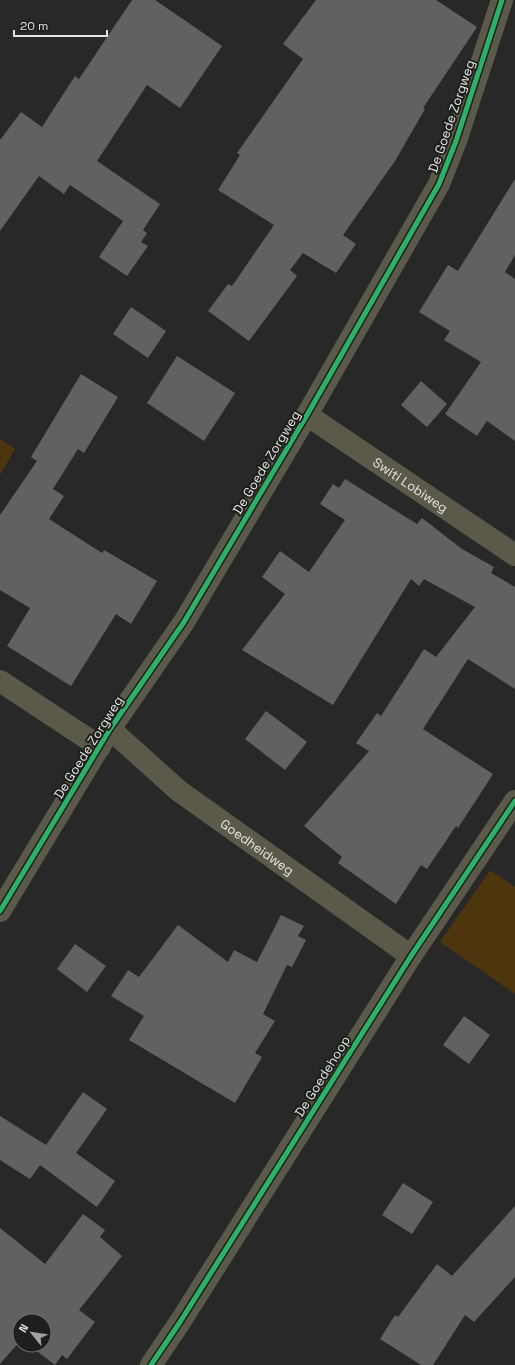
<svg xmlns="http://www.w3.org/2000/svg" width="515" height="1365" font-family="'Space Grotesk',sans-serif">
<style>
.green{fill:#4d350e}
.building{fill:#606160}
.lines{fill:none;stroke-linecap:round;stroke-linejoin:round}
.street{stroke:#5b5a4a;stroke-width:22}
.cycleway-casing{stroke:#1d1f1c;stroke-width:8}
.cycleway{stroke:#2db169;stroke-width:5}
.labels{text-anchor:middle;stroke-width:4;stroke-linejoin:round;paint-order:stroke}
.street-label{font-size:13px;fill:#e4e5e3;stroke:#1d1f1c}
</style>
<rect width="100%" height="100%" fill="#272827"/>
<!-- green -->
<g class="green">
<polygon points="0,439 15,449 0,475"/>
<polygon points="490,870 515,887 515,994 440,942"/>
</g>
<!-- building -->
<g class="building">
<polygon points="132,0 155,0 222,46 180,108 147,85 97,161 160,204 143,230 147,233 141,242 148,246 127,276 99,257 123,221 70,185 64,194 39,176 0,231 0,140 21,112 42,127 75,76 79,79"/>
<polygon points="316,0 436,0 477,27 423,108 425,109 395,161 343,235 356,244 336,273 303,253 290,270 297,276 249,341 208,311 228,284 232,286 274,225 218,190 240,155 237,153 303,59 283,44"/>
<polygon points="515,179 515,255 505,272 515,279 515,441 487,421 477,436 445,414 481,362 444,340 450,331 419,312 448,265 458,271"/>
<polygon points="131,307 166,331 148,358 113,334"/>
<polygon points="177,356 235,393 204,441 147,403"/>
<polygon points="81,374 118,397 84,453 78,449 53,489 64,496 49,519 102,553 104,550 157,581 131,624 116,614 71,686 7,646 30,608 0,590 0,515 37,461 31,457"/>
<polygon points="421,381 447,404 427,427 401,405"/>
<polygon points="345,479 417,524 422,518 462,549 494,567 491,573 515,587 515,689 468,659 423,729 493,774 458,828 456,826 427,869 421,865 396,904 338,863 342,857 304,826 369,751 356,743 377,713 381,716 424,649 436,657 475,607 424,579 419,586 411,579 333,705 242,650 285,594 262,577 280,551 309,572 345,520 320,504 333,484 339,488"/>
<polygon points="266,711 307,742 285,770 245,739"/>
<polygon points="281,915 304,926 298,936 306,940 292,967 287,965 263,1014 275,1021 255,1053 262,1057 235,1103 129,1040 144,1016 111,996 128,970 139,977 178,925 228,962 234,950 257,962"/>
<polygon points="75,944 106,966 87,992 57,969"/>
<polygon points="464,1016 490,1035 469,1064 443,1045"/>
<polygon points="83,1092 107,1109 76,1153 115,1181 97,1207 40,1165 30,1179 0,1160 0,1116 46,1145"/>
<polygon points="403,1183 433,1202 412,1234 382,1215"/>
<polygon points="515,1206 515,1277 474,1322 465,1315 433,1365 421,1365 380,1339 395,1315 398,1317 437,1264 452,1276"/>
<polygon points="83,1214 105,1230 100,1237 122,1256 79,1310 95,1322 67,1359 62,1355 55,1365 29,1345 44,1345 44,1321 20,1321 20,1341 0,1364 0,1228 45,1264"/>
</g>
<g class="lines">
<!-- street -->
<g class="street">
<path id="s1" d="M307,415L515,555"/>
<polyline points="0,681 100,747"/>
<path id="s2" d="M110,729L179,791L411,956"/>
<polyline points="0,911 110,729 184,622 307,415 439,184 456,141 502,0"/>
<polyline points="151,1365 180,1322 411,956 515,801"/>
</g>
<!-- cycleway casing -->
<g class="cycleway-casing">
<g id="cycleway">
<polyline points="0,911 110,729 184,622 307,415 439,184 456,141 502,0"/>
<polyline points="151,1365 180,1322 411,956 515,801"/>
</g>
</g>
<!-- cycleway -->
<use href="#cycleway" class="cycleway"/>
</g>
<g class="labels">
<!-- street labels -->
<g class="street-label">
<text transform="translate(451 116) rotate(-71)" y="5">De Goede Zorgweg</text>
<text transform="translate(266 462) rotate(-59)" y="5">De Goede Zorgweg</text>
<text dy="5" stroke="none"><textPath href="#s1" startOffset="125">Switi Lobiweg</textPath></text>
<text transform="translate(88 747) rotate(-58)" y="5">De Goede Zorgweg</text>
<text dy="5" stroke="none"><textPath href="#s2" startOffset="189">Goedheidweg</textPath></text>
<text transform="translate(322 1076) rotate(-58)" y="5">De Goedehoop</text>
</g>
</g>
<!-- north arrow -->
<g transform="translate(32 1333) rotate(300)"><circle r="19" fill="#1d1f1c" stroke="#6d6e6c"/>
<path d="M0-3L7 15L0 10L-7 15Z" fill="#a2a3a1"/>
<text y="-6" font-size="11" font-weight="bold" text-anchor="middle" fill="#e4e5e3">N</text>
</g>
<!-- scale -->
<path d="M14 30v6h93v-6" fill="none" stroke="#e4e5e3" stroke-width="2"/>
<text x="20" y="30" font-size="12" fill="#e4e5e3" stroke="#1d1f1c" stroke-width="3" paint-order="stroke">20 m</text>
</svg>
